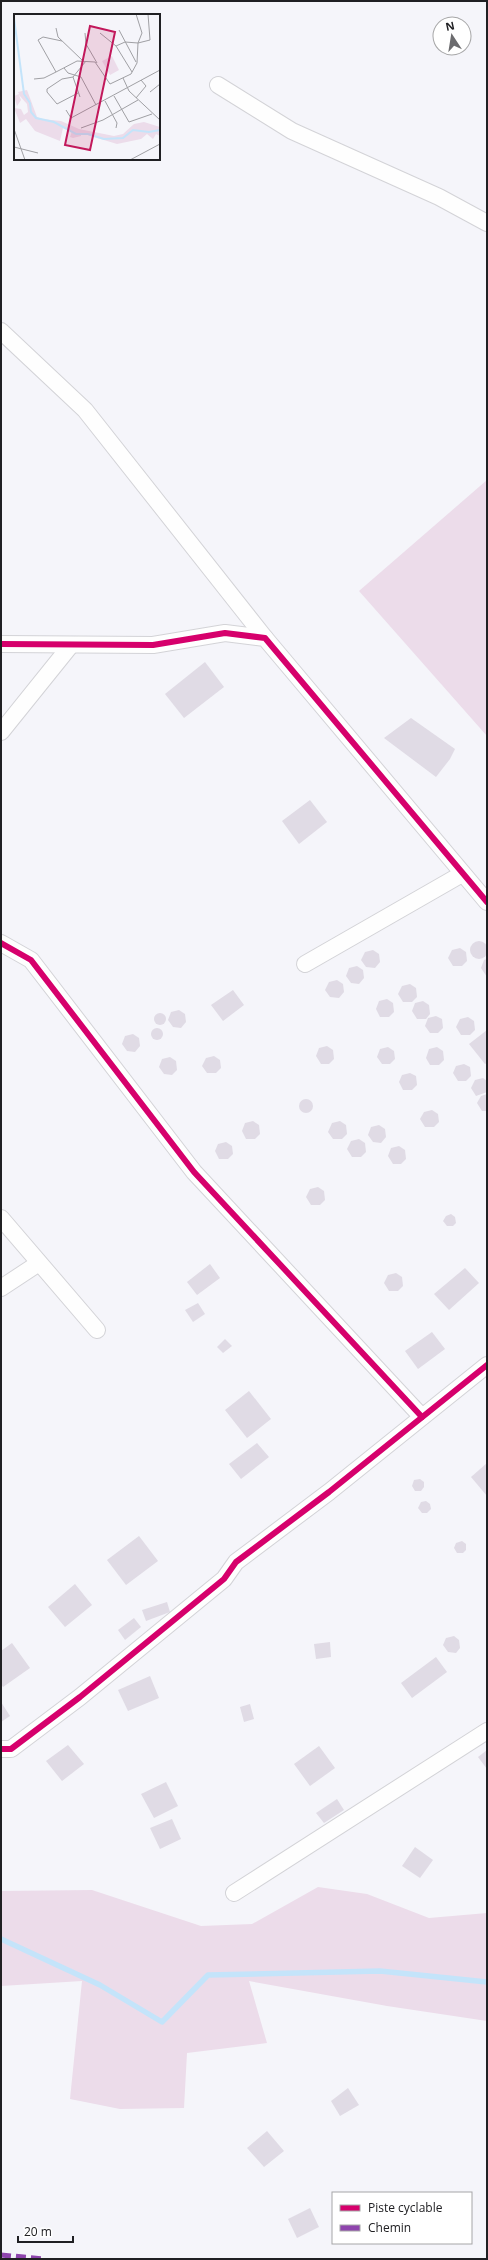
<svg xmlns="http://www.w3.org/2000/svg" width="488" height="2260" font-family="'Open Sans',sans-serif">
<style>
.green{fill:#ecdcea}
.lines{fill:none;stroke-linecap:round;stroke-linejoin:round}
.stream{stroke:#c4e4fa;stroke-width:5.5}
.building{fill:#e0dbe5}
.street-casing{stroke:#d3d3d7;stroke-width:18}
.street{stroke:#fefefe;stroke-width:16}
.quiet{stroke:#8e44ad;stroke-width:5;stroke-dasharray:10 5;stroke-linecap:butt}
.cycleway-casing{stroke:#fff;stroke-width:8}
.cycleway{stroke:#d6006c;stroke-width:6}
.inset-river{fill:none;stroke:#c4e4fa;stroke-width:2}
.inset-road{fill:none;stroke:#a0a0a4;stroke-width:1}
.view{fill:#c2185b;fill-opacity:0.15;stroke:#c2185b;stroke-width:2}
.inset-edge{fill:none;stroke:#202023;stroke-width:2}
</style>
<rect width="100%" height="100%" fill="#f5f5fa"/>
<!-- green -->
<g class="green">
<polygon points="487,480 487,736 359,591"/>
<polygon points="318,1887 367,1894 429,1918 487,1913 487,2021 387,2006 249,1981 267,2043 187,2053 184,2108 120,2109 70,2099 82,1981 1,1986 1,1891 92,1890 201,1926 252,1924"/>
</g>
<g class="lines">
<!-- stream -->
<polyline class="stream" points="1,1939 100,1985 162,2022 208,1975 380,1971 487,1982"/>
</g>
<!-- building -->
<g class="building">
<polygon points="205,662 224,687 184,718 165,694"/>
<polygon points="411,718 455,749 450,759 436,777 384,738"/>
<polygon points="310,800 327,822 299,844 282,821"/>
<circle cx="479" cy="950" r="9"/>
<polygon points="460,948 466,952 467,961 462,966 453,966 448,958 452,950"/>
<polygon points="373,950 379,954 380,962 375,968 366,967 361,960 365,952"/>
<polygon points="487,959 487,977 481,968 484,960"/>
<polygon points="357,966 363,970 364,978 359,984 351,983 346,976 349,968"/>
<polygon points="337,980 343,984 344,992 339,998 330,997 325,990 329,982"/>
<polygon points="410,984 416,988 417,997 412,1002 403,1002 398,994 402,986"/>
<polygon points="233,990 244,1005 223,1021 211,1005"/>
<polygon points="387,999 393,1003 394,1012 389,1017 380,1017 376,1009 379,1001"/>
<polygon points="423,1001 429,1005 430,1014 426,1019 417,1019 412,1011 415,1003"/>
<polygon points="179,1010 185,1014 186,1022 181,1028 173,1027 168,1020 171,1012"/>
<circle cx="160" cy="1019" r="6"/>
<polygon points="436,1016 442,1019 443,1028 438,1033 430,1033 425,1026 428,1018"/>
<polygon points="468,1017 474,1021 475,1030 470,1035 461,1035 456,1027 460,1019"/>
<circle cx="157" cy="1034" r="6"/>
<polygon points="487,1030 487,1063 485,1064 469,1044"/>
<polygon points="133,1034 139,1038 140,1046 135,1052 127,1051 122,1044 125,1036"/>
<polygon points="327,1046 333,1050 334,1059 329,1064 321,1064 316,1056 319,1048"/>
<polygon points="388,1047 394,1051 395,1059 390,1064 382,1064 377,1057 380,1049"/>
<polygon points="437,1047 443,1051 444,1060 439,1065 430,1065 426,1058 429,1049"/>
<polygon points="214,1056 220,1060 221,1068 216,1073 207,1073 202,1066 206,1058"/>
<polygon points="170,1057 176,1061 177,1070 172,1075 164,1074 159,1067 162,1059"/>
<polygon points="464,1064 470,1067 471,1076 466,1081 458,1081 453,1073 456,1066"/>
<polygon points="410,1073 416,1076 417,1085 412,1090 403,1090 399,1082 402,1075"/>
<polygon points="483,1078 487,1081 487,1092 476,1096 471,1088 475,1080"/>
<polygon points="487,1094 487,1111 482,1111 477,1103 481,1096"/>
<circle cx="306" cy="1106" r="7"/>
<polygon points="432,1110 438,1114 439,1122 434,1127 425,1127 420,1119 424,1112"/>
<polygon points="253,1121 259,1125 260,1134 255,1139 246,1139 242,1131 245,1123"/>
<polygon points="340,1121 346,1125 347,1134 342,1139 333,1139 328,1132 332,1123"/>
<polygon points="379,1125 385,1129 386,1137 381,1143 373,1142 368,1135 371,1127"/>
<polygon points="359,1139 365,1143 366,1152 361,1157 352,1157 347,1149 351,1141"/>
<polygon points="226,1142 232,1146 233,1154 228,1159 219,1159 215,1151 218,1144"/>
<polygon points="399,1146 405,1150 406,1159 401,1164 393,1164 388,1156 391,1148"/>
<polygon points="318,1187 324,1191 325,1200 320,1205 311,1205 306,1197 310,1189"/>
<polygon points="451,1214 455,1217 456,1223 453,1226 447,1226 443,1221 446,1216"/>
<polygon points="210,1264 220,1278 197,1295 187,1282"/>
<polygon points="465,1268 479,1283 449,1310 434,1294"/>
<polygon points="396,1273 402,1277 403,1286 398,1291 389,1291 384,1283 388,1275"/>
<polygon points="198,1303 205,1314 193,1322 185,1310"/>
<polygon points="432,1332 445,1349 418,1369 405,1351"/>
<polygon points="225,1339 232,1346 223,1353 217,1347"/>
<polygon points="249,1391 271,1419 247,1438 225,1410"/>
<polygon points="257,1443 269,1457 241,1479 229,1464"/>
<polygon points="487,1463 487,1496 471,1477"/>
<polygon points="420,1479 424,1482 424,1487 421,1491 415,1491 412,1486 414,1480"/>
<polygon points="426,1501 430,1504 431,1509 427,1513 422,1513 418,1508 421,1502"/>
<polygon points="139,1536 158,1561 126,1585 107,1560"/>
<polygon points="462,1541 466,1544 466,1550 463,1553 457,1553 454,1548 456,1543"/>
<polygon points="75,1584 92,1605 65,1627 48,1607"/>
<polygon points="167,1602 170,1612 146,1621 142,1610"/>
<polygon points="134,1618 141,1627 125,1640 118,1630"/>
<polygon points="454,1636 459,1640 460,1648 456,1653 448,1652 443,1645 446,1638"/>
<polygon points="330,1642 331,1657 316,1659 314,1644"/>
<polygon points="12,1643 30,1668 3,1687 1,1684 1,1651"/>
<polygon points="436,1657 447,1672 412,1698 401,1683"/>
<polygon points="150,1676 159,1698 128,1711 118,1690"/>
<polygon points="1,1702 10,1716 1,1722"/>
<polygon points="250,1704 254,1719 244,1722 240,1707"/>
<polygon points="68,1745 84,1764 62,1781 46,1761"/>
<polygon points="319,1746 335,1768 310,1786 294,1764"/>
<polygon points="487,1750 487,1769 478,1757"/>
<polygon points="166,1782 178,1806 154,1818 141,1794"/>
<polygon points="337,1799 344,1810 324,1823 316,1813"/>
<polygon points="172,1819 181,1839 160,1849 150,1828"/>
<polygon points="415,1847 433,1860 420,1878 402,1866"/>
<polygon points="348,2088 359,2105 340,2116 331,2101"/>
<polygon points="267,2131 284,2151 264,2167 247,2148"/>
<polygon points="310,2208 319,2227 297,2238 288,2219"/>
</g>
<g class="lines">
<!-- street casing -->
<g class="street-casing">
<g id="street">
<polyline points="218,85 292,131 439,197 487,223"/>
<polyline points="1,331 85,410 265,638"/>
<polyline points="1,644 153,645 225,633 265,638 487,902"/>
<polyline points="1,732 71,645"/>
<polyline points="1,943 31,960 194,1172 422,1417"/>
<polyline points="305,964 462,874"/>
<polyline points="1,1218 97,1330"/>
<polyline points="1,1288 39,1263"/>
<polyline points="1,1749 11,1749 80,1697 224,1579 236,1562 329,1492 487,1365"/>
<polyline points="234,1893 487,1731"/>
</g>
</g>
<!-- street -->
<use href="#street" class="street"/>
<!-- quiet -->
<polyline class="quiet" points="1,2255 45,2259"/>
<!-- cycleway casing -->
<g class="cycleway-casing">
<g id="cycleway">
<polyline points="1,644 153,645 225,633 265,638 487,902"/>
<polyline points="1,943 31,960 194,1172 422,1417"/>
<polyline points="1,1749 11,1749 80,1697 224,1579 236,1562 329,1492 487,1365"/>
</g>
</g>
<!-- cycleway -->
<use href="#cycleway" class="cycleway"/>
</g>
<!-- overview -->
<g transform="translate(14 14)">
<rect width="146" height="146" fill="#f5f5fa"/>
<path d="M98,42L105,56L96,61L88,47ZM13,76L23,103L28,105L47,107L65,115L100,122L109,120L120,110L130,108L146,113V122L142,120L139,125L133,120L127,125L103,130L67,119V122L59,124L56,123L58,117L49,114L46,127L21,117L12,105L6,109L0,94L7,95L10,101L14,98L13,90L5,81L7,86L3,92L0,82L5,80L4,78Z" fill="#ecdcea"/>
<path class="inset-river" d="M0,4L10,80L16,89L17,98L22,104L40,108L62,120H74L90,125L109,124L119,116L135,118L146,116"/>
<path class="inset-road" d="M42,14L44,23L68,46M105,16L122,48M71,19L72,30L83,49M86,19L102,32L118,58M48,27L29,23L24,26L42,58L63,47L81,48L96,70L117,60L123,49L124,29L128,19L122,0M102,32L111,28L124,29L136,26L134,0M50,54L54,59L67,63L82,91M59,63L48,65L33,75V78L43,90L64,79M109,64L115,77L146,106M20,65L30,64L42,58M136,78L146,70M100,82L115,108L138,100M66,83L59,63L72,47M122,84L132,72L127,66M91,87L103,109L102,114M52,96L57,104L146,56M67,114L89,106L124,86M0,115L11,146M0,133L24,139M116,146L146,130"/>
<path class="view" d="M76,12L101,18L76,136L51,131Z"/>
<rect width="146" height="146" class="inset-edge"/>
</g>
<!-- border -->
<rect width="488" height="2260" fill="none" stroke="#202023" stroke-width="4"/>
<!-- legend -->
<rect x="332" y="2192" width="140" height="52" fill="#ffffff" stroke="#a6a6a7"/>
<rect x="340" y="2205" width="20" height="6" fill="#d6006c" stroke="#a6a6a7"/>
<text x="368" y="2212" font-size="12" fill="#202023">Piste cyclable</text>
<rect x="340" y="2225" width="20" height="6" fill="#8e44ad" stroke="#a6a6a7"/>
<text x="368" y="2232" font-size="12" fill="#202023">Chemin</text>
<!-- north arrow -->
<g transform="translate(452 36) rotate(348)"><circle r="19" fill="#ffffff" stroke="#a6a6a7"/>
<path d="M0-3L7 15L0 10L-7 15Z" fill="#6b6b6e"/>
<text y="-6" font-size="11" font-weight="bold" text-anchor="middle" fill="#202023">N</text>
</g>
<!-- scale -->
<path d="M18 2236v6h55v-6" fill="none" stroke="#202023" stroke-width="2"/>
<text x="24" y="2236" font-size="12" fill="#202023" stroke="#ffffff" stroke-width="3" paint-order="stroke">20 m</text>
</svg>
